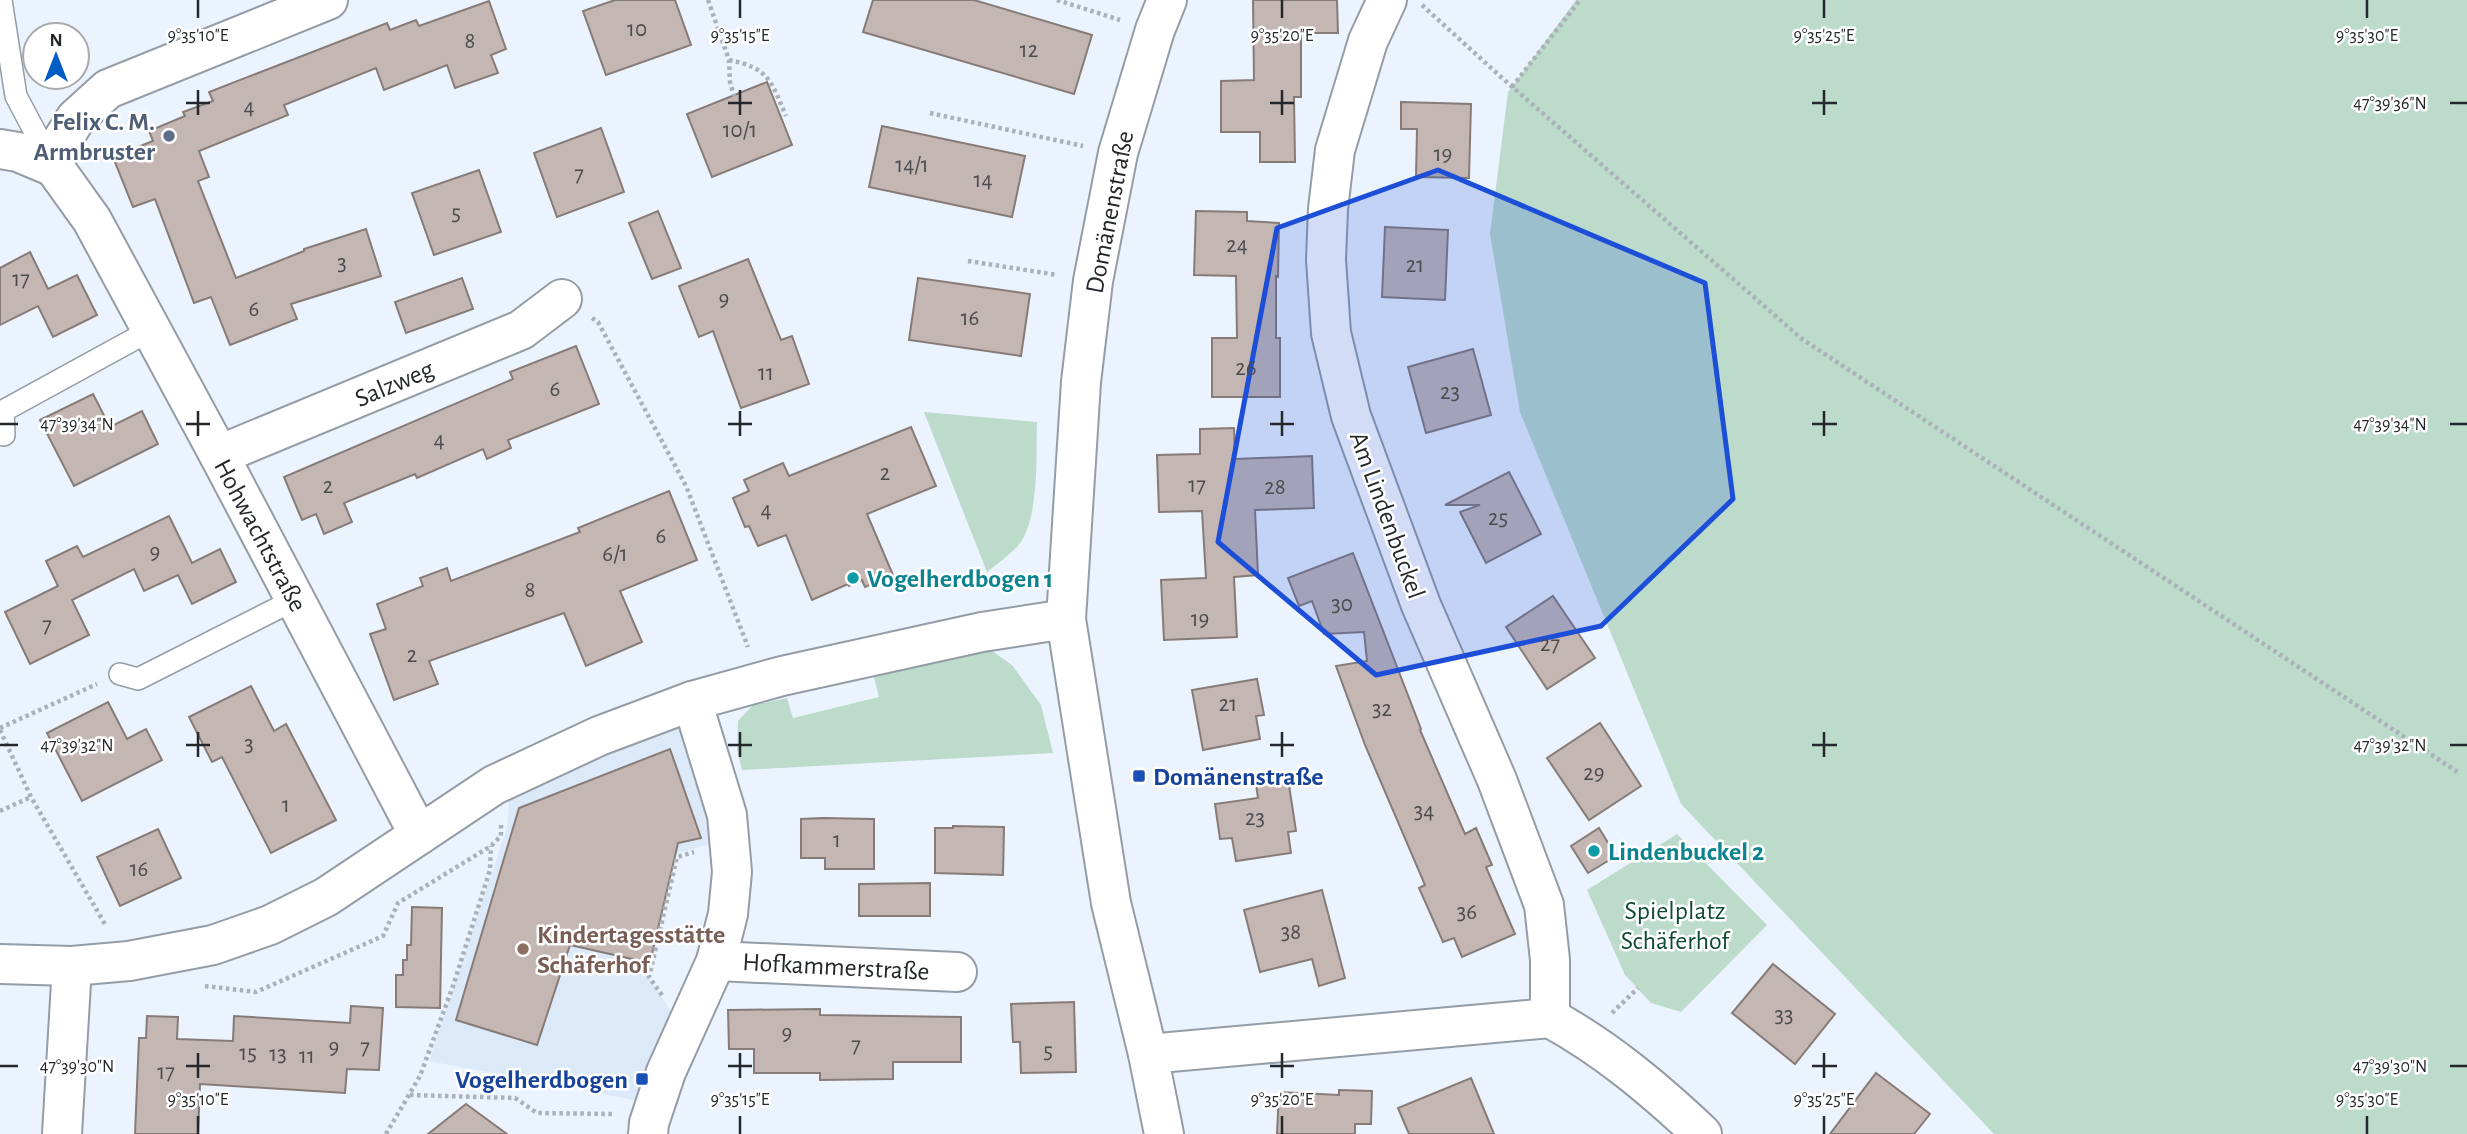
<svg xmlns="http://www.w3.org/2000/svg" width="2467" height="1134" font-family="'Alegreya Sans',sans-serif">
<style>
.built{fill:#dbe9f9}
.green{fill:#bcdbcb}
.building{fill:#c4b7b3;stroke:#867b77;stroke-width:2}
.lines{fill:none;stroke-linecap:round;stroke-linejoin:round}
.lane-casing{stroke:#949da5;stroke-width:24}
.street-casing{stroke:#949da5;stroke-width:42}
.path{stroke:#aab1b9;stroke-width:4.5;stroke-dasharray:3.5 3.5;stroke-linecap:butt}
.lane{stroke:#fff;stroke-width:21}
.street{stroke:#fff;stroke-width:38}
.marked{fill:#1d4ed8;fill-opacity:0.2;stroke:#1d4ed8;stroke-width:5;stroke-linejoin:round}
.ticks{fill:none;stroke:#24272b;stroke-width:2.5}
.service-dot{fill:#5c6f8a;stroke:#fff;stroke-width:2.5}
.culture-dot{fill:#0f9aa8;stroke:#fff;stroke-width:2.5}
.transit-dot{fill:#1a4fb4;stroke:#fff;stroke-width:2.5}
.education-dot{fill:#8d6e63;stroke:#fff;stroke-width:2.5}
.labels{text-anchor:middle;stroke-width:5;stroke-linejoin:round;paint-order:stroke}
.number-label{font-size:23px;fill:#4c4b4d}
.service-label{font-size:26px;font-weight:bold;fill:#4e5e75;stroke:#fff;text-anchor:end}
.street-label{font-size:26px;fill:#24272b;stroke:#fff}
.culture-label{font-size:26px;font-weight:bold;fill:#0d838f;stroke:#fff;text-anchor:start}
.transit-label{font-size:26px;font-weight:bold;fill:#164399;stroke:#fff;text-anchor:start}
.park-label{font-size:26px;fill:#0c4a34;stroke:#fff}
.education-label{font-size:26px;font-weight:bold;fill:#785e54;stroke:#fff;text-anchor:start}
.ticks-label{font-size:18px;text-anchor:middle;fill:#24272b;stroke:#fff;stroke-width:5;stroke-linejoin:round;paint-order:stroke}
</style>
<rect width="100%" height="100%" fill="#ebf4fe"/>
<!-- built -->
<polygon class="built" points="692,714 727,839 675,854 648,977 672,1013 639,1101 429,1061 507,828 509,806 507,796"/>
<!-- green -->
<g class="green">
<polygon points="1576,0 2467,0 2467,1134 1994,1134 1681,804 1520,412 1490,234 1508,92"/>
<path d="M924,412L1037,422C1036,454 1040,522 1017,547C1008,556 997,564 987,572Z"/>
<polygon points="972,646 992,651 1012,665 1041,705 1053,753 742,770 737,750 738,721 753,705 787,698 793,718 879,697 872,669"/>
<polygon points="1677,834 1767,925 1681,1012 1651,1003 1625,975 1587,890"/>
</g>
<!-- building -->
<g class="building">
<polygon points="615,0 675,0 691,45 606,75 583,11"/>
<polygon points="873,0 974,0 1092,35 1074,94 863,32"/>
<polygon points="1253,0 1337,0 1338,33 1301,33 1301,97 1294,97 1295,162 1260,162 1260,132 1221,132 1221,81 1254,80"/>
<polygon points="489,1 506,49 491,55 498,73 455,88 447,65 384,90 376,68 284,105 288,115 199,151 209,177 198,181 236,278 304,251 304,249 366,229 381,276 291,304 297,319 230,345 211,297 194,303 155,199 133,207 113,157 153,141 149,131 185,116 183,112 213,101 209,92 387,23 390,30 416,20 419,26"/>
<polygon points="767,82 792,145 712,177 687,114"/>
<polygon points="1401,102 1471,104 1469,178 1416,177 1417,129 1401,129"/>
<polygon points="882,126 1025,156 1012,217 869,187"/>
<polygon points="601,128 624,192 557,217 534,153"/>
<polygon points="479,170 501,232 434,255 412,193"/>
<polygon points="658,211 681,268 652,279 629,223"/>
<polygon points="1196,211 1247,212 1247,221 1279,223 1278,277 1276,276 1276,338 1280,338 1280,397 1212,397 1212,338 1237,338 1236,276 1194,275"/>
<polygon points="1385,227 1448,230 1445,300 1382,297"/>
<polygon points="30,252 48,289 77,275 97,315 53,337 38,306 0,325 0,268"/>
<polygon points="748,259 781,340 792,336 809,384 741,408 713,331 699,337 679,286"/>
<polygon points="462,278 473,309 406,333 395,302"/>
<polygon points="918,278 1030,294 1021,356 909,340"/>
<polygon points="576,346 599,404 508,440 511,448 487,459 483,449 417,478 415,474 344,503 352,522 324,534 316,514 302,520 284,477 513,379 510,372"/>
<polygon points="1473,349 1491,415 1426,433 1408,367"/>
<polygon points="93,394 110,427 142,411 158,444 74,486 40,420"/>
<polygon points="911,427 936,486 867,514 893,575 865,587 862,580 849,586 848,584 812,600 786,535 758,546 749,526 745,527 733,498 749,491 744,480 783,463 789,476"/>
<polygon points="1234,428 1235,459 1312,456 1314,508 1255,510 1258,575 1234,577 1237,637 1164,640 1161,580 1206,578 1202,511 1159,512 1157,455 1200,454 1200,429"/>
<polygon points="1509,472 1541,534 1486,563 1460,512 1480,505 1445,505"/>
<polygon points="669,491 697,560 620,591 642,642 586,666 564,613 429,661 438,684 394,700 370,634 386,629 377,604 423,586 420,578 447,568 451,581 580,532 578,528"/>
<polygon points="169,516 192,563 220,549 236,582 192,604 178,575 144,591 134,569 72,600 89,635 30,664 5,612 58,586 46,561 77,546 83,557"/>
<polygon points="1353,553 1421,729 1420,730 1465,834 1476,828 1492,865 1486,867 1515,934 1462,957 1454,938 1443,942 1419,888 1425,885 1365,745 1336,666 1367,661 1364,632 1324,634 1312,601 1299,606 1288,578"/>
<polygon points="1553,596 1595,658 1547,689 1506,627"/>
<polygon points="1257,679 1264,715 1256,716 1260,739 1203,750 1192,690"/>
<polygon points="251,686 274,731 286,724 336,820 271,853 222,757 212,762 189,717"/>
<polygon points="108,702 127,739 146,729 162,760 82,801 47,733"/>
<polygon points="1600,723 1641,786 1589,820 1547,758"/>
<polygon points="670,749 701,838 678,843 650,963 570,945 537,1045 456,1020 519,808"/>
<polygon points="1287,772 1296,831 1288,832 1291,853 1236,861 1232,838 1220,839 1215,804 1258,798 1255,777"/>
<polygon points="823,818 874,819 874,869 825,869 825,858 801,858 801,819"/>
<polygon points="953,826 1004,827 1003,875 935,873 935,828 953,828"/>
<polygon points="1599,828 1616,856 1588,873 1571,846"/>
<polygon points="158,829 181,878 120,906 97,857"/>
<polygon points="930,883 930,916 859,916 859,884"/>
<polygon points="1322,890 1345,978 1319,986 1312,959 1260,972 1244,910"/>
<polygon points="412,907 442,908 440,1008 396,1007 396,975 403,975 403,960 407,960 407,945 411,945"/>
<polygon points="1773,964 1835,1014 1795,1064 1732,1013"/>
<polygon points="1074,1002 1076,1072 1021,1073 1020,1042 1013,1042 1011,1004"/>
<polygon points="351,1006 383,1008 379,1070 347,1069 345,1093 200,1084 198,1134 135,1134 139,1038 146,1038 147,1016 178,1017 177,1039 233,1041 234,1016 350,1023"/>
<polygon points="820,1009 820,1015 961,1017 961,1062 893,1062 893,1079 820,1080 820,1073 754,1073 754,1049 729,1049 728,1010"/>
<polygon points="1876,1073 1930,1114 1914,1134 1830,1134"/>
<polygon points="1471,1078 1494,1134 1409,1134 1398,1108"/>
<polygon points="1339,1090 1372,1091 1371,1124 1355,1124 1355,1134 1277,1134 1279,1092 1339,1095"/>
<polygon points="466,1104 507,1134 428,1134"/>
</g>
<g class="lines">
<!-- lane casing -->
<g class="lane-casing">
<g id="lane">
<polyline points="1,0 16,96 53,166"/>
<polyline points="4,435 3,411 151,330"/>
<polyline points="120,674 138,679 294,600"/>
</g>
</g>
<!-- street casing -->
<g class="street-casing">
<g id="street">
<path d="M1387,0L1368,41L1335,150L1328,209L1326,260L1331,333L1351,416L1421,605L1497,780L1544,905L1550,960V1018C1607,1049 1655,1090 1702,1134"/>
<polyline points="0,149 18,152 54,167"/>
<polyline points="54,167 92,220 219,455 419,835"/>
<polyline points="54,167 62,141 76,118 108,89 328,0"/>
<polyline points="219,455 521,330 562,299"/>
<polyline points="716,961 957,972"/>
<polyline points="0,964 72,966 129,961 213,945 270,925 326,897 494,785 599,736 692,701 782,676 982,632 1066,619"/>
<polyline points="1148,1054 1550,1018"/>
<polyline points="62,1134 72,966"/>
<polyline points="648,1134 649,1123 666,1072 716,961 728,914 732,872 727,815 692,701"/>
<polyline points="1164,1134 1148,1054 1111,903 1066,619 1081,382 1093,281 1118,153 1155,30 1167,0"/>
</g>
</g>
<!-- path -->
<g class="path">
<polyline points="708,0 729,60 730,82 734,96"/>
<polyline points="1057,0 1120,20"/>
<polyline points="1422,5 1501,77 1802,339 2459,773"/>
<path d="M729,60C770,68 771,82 786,116"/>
<polyline points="1512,87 1580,0"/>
<polyline points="930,113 1083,146"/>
<polyline points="968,261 1058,275"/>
<polyline points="592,318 598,322 686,486 748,647"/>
<polyline points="0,728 97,684"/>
<polyline points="0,730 31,797 106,926"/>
<polyline points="0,811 31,797"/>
<polyline points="205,986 256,992 383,936 398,903 491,846 501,836 501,824"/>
<polyline points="662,995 649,977 677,857 694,852"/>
<polyline points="1612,1013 1638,988"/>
<polyline points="410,1095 515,1098 537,1113 614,1114"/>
<polyline points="386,1134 420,1076 453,986 490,870 491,846"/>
</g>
<!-- lane -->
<use href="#lane" class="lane"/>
<!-- street -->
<use href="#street" class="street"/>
</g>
<!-- marked area -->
<path class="marked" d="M1438,170L1705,283L1733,499L1601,626L1376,675L1218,542L1277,228Z"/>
<!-- ticks -->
<path class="ticks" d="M198,0V18M740,0V18M1282,0V18M1824,0V18M2367,0V18M198,90V115M740,90V115M1282,90V115M1824,90V115M186,103H210M728,103H752M1270,103H1294M1812,103H1837M2450,103H2467M198,411V436M740,411V436M1282,411V436M1824,411V436M0,424H18M186,424H210M728,424H752M1270,424H1294M1812,424H1837M2450,424H2467M198,732V757M740,732V757M1282,732V757M1824,732V757M0,745H18M186,745H210M728,745H752M1270,745H1294M1812,745H1837M2450,745H2467M198,1053V1078M740,1053V1078M1282,1053V1078M1824,1053V1078M0,1066H18M186,1066H210M728,1066H752M1270,1066H1294M1812,1066H1837M2450,1066H2467M198,1116V1134M740,1116V1134M1282,1116V1134M1824,1116V1134M2367,1116V1134"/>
<!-- markers -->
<circle class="service-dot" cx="169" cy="136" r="7"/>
<g class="culture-dot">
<circle cx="853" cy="578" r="7"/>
<circle cx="1594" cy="851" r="7"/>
</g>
<g class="transit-dot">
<rect x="1132" y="769" width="14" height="14" rx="3.5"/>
<rect x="635" y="1072" width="14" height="14" rx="3.5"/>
</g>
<circle class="education-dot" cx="523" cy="949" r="7"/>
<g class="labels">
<!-- number labels -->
<g class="number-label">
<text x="637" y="36">10</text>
<text x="470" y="48">8</text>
<text x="1029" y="57">12</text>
<text x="249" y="114">4</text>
<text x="740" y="137">10/1</text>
<text x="1443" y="161">19</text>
<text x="912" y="172">14/1</text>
<text x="579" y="181">7</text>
<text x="983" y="187">14</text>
<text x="456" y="220">5</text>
<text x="1237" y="252">24</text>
<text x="342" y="270">3</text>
<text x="1415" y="272">21</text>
<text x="21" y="286">17</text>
<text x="724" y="306">9</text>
<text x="254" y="316">6</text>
<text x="970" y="325">16</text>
<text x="1246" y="375">26</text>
<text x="766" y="380">11</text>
<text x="555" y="396">6</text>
<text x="1450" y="399">23</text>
<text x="439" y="447">4</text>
<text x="885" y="480">2</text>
<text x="1197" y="492">17</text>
<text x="328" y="493">2</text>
<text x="1275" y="494">28</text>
<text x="766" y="517">4</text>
<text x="1498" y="525">25</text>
<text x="661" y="543">6</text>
<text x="155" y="559">9</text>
<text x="615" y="561">6/1</text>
<text x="530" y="597">8</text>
<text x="1342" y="611">30</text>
<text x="1200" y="626">19</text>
<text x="47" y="632">7</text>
<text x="1550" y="651">27</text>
<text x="412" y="662">2</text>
<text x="1228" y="711">21</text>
<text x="1382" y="716">32</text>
<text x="249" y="751">3</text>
<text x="1594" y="780">29</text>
<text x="286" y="812">1</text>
<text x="1424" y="818">34</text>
<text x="1255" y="825">23</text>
<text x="837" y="847">1</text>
<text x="139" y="876">16</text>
<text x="1467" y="919">36</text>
<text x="1291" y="939">38</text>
<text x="1784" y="1022">33</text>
<text x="787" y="1040">9</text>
<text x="856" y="1052">7</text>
<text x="334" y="1054">9</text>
<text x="365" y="1054">7</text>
<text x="1048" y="1058">5</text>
<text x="248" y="1060">15</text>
<text x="278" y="1061">13</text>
<text x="307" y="1063">11</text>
<text x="166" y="1079">17</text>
</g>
<!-- service labels -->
<g class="service-label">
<text x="155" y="130">Felix C. M.<tspan x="155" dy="30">Armbruster</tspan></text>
</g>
<!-- street labels -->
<g class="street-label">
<text transform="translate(1109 212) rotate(-79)" y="9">Domänenstraße</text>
<text transform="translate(394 383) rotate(-23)" y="9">Salzweg</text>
<text transform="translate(1388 515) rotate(70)" y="9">Am Lindenbuckel</text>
<text transform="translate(261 535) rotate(62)" y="9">Hohwachtstraße</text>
<text transform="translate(836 966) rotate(3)" y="9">Hofkammerstraße</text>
</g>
<!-- culture labels -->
<g class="culture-label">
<text x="867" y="587">Vogelherdbogen 1</text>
<text x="1608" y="860">Lindenbuckel 2</text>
</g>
<!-- transit labels -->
<g class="transit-label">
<text x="1153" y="785">Domänenstraße</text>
<text x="628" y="1088" text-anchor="end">Vogelherdbogen</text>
</g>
<!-- park labels -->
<g class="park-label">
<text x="1675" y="919">Spielplatz<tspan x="1675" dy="30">Schäferhof</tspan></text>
</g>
<!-- education labels -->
<g class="education-label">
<text x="537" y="943">Kindertagesstätte<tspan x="537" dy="30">Schäferhof</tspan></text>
</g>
</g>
<g class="ticks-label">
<text x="198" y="41">9°35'10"E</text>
<text x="740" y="41">9°35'15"E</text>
<text x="1282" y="41">9°35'20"E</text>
<text x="1824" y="41">9°35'25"E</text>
<text x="2367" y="41">9°35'30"E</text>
<text x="2390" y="109">47°39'36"N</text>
<text x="77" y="430">47°39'34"N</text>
<text x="2390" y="430">47°39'34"N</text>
<text x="77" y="751">47°39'32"N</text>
<text x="2390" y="751">47°39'32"N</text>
<text x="77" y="1072">47°39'30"N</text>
<text x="2390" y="1072">47°39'30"N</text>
<text x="198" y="1105">9°35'10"E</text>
<text x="740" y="1105">9°35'15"E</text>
<text x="1282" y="1105">9°35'20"E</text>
<text x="1824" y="1105">9°35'25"E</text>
<text x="2367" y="1105">9°35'30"E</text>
</g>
<!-- north arrow -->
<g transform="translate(56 56)"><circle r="33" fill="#ffffff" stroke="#a7a9aa" stroke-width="2"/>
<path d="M0-5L12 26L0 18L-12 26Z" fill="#005cc5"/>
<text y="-10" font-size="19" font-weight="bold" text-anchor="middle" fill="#24272b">N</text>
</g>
</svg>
